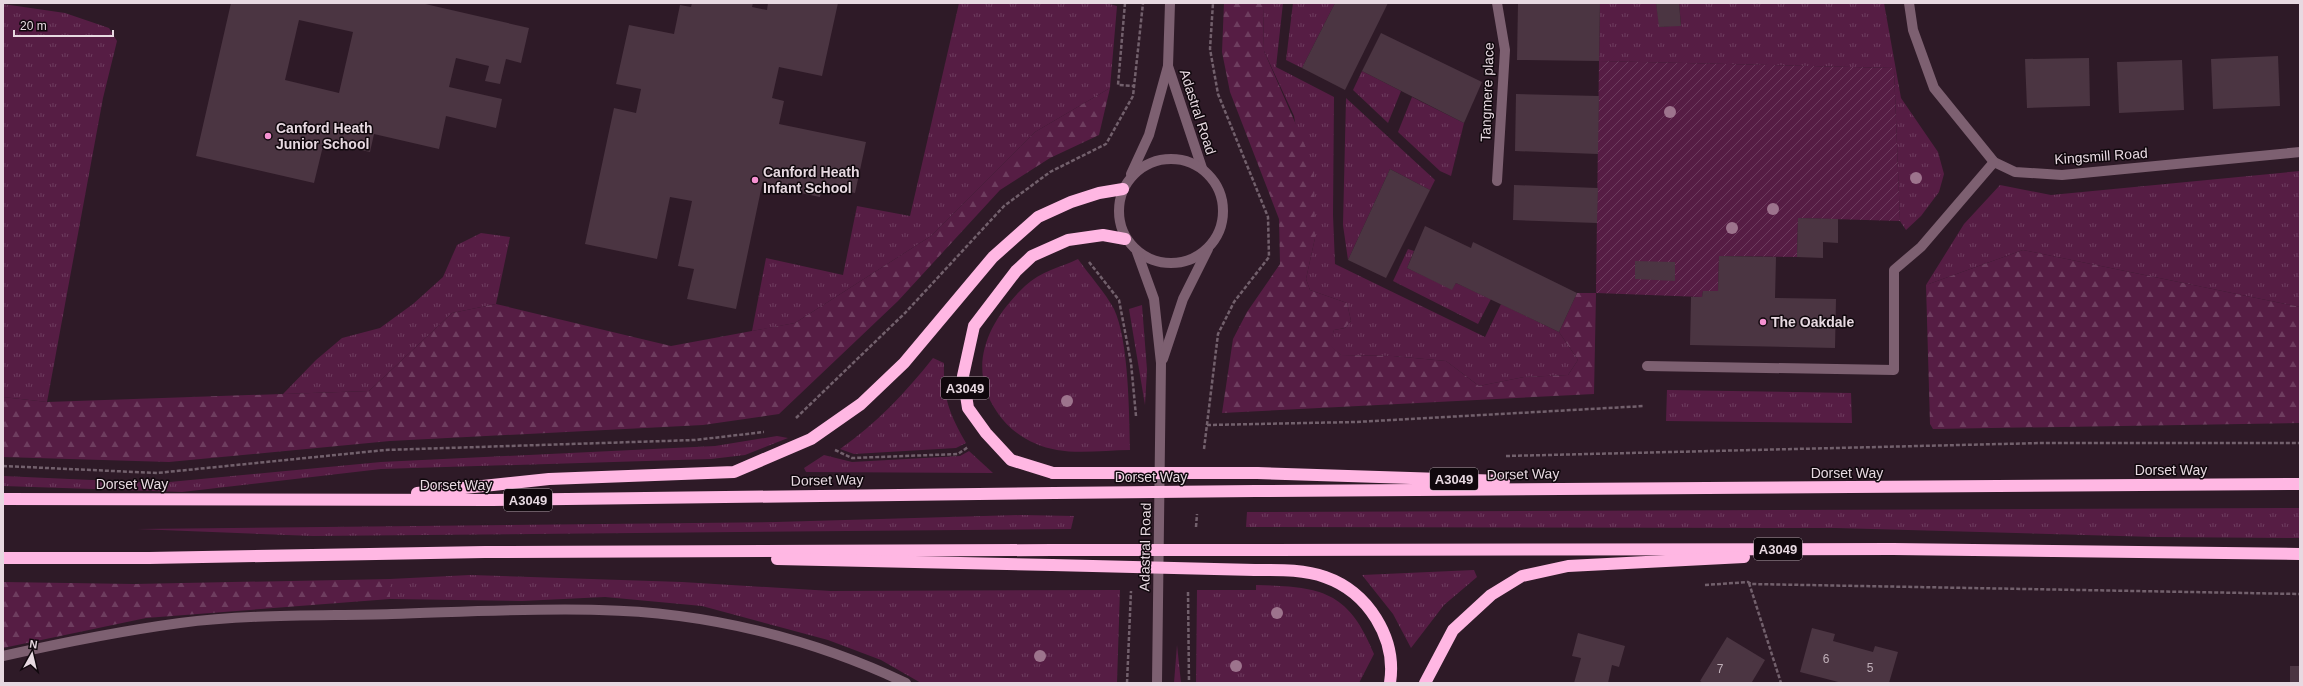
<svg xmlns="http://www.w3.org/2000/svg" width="2303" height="686" font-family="Helvetica,sans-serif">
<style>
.grass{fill:url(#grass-tufts)}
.forest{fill:url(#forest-firs)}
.garden{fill:url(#garden-furrows)}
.building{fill:#4b3542;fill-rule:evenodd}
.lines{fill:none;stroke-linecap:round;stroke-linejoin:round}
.path{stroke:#72606c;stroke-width:2.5;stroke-dasharray:4 2;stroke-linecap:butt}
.minor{stroke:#7d6071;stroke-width:10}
.highway{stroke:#ffb7e3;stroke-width:12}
.highway-bridge{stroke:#ffb7e3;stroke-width:12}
.tree{fill:#9d748d}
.poi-dot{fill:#f591d1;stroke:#10080d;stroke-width:1.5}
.labels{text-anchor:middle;stroke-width:3;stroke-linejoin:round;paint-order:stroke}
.number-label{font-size:12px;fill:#c0b0b9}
.shield{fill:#10080d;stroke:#a69aa1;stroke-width:1}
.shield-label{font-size:13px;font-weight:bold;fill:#e7d9e1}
.street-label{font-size:14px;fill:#e7d9e1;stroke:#10080d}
.poi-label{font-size:14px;font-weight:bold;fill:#e7d9e1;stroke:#10080d;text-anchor:start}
</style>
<defs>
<pattern id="grass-tufts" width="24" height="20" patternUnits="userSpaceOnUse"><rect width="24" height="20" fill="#561d44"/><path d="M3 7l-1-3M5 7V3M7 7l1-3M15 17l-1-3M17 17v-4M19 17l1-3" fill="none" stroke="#6e3d5f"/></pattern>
<pattern id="forest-firs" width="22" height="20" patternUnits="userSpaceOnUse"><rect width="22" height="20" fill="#561d44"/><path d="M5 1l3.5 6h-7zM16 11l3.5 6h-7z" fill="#6e3d5f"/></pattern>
<pattern id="garden-furrows" width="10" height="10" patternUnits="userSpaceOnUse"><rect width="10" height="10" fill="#561d44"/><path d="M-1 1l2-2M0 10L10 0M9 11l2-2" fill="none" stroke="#6e3d5f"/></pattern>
</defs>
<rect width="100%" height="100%" fill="#2e1a27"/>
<!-- grass -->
<g class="grass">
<polygon points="959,3 1106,3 1117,6 1110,88 1035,132 931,236 795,323 752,331 766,258 843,275 857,206 910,216"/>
<polygon points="1263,3 1283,3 1276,67 1334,97 1333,215 1335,264 1485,337 1501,304 1559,332 1578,360 1568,375 1524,377 1479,386 1446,361 1393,356 1341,355 1329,345 1334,330 1345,328 1351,321 1347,303 1310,290 1306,279 1315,238 1294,116 1264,51"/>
<polygon points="1293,3 1335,3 1302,68 1286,60"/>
<polygon points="1600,3 1656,3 1660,27 1681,25 1679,3 1884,3 1901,98 1938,152 1944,174 1939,192 1921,216 1906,230 1900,221 1894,68 1599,61"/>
<polygon points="3,4 65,13 109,28 117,41 103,98 47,402 3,397"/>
<polygon points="1362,71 1401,91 1388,123 1353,90"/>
<polygon points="1412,97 1464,123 1451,176 1440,171 1398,132"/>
<polygon points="1346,98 1435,180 1430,190 1390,169 1348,260 1343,225"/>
<polygon points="2300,171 2300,307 2023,250 1926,285 1964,224 2000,185 2051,195"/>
<polygon points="481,233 510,237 496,304 452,313 369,391 283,394 316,360 342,338 380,328 413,304 443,277 457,245"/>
<polygon points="1408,249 1414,251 1407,268 1452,289 1456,283 1491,299 1478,324 1393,281"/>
<path d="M1078,259C1089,275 1105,292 1114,309C1129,341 1129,414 1130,450C1107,450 1080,454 1057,450C1033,446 1011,433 997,412C966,367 988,321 1025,286C1041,271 1059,268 1078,259Z"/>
<polygon points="1142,305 1147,370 1145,405 1129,309"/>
<path d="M933,358L944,363C943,398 949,413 966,443L956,448L854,454L840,449C876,424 906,392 933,358Z"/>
<polygon points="1667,390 1851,393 1852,423 1666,421"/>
<polygon points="777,436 788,438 745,455 711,459 381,469 182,492 3,486 3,476 159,483 381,462 715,446"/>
<polygon points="969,451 993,473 806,472 804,468 824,455 852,462 960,456"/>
<polygon points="2300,508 2300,538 2155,537 1836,528 1246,527 1247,512"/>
<polygon points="1021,515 1074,516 1071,529 313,536 137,529 776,522"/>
<polygon points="1474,570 1477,577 1444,605 1411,648 1393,614 1362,575"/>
<polygon points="470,575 682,582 831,591 1120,590 1117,683 921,683 881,660 828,640 702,606 605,597 522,601 390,599 390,579"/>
<path d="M1256,585C1319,587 1348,589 1374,654L1359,683H1196L1197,590H1256Z"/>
<polygon points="1177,645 1181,683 1174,683"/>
</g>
<!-- forest -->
<g class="forest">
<polygon points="1224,3 1263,3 1264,51 1314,166 1315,238 1306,279 1310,290 1347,303 1351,321 1345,328 1334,330 1330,345 1341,355 1393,356 1446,361 1479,386 1524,377 1568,375 1578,360 1559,332 1577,293 1596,293 1594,394 1222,413 1233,339 1247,312 1280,264 1279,219 1230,92 1222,52"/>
<polygon points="1110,88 1099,135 1050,158 1000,190 898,301 779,414 703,425 390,441 169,462 3,457 3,397 47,402 369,391 452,313 496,304 671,346 795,323 931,236 1035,132"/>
<polygon points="2023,250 2300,307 2300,423 1933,429 1930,424 1926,285"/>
<polygon points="390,579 390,599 146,618 3,648 3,582 134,584"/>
</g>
<!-- garden -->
<polygon class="garden" points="1599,61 1894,68 1900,221 1798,218 1797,257 1719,256 1718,291 1703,291 1702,297 1596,293"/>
<!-- building -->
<g class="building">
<path d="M231,3H421L529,28L521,63L506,59L500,84L485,81L489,66L456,58L449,87L502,99L496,128L446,116L439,149L374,134L370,152L324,142L314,183L196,156ZM299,20L353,32L339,93L285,80Z"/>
<polygon points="692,3 753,3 752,7 767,10 768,3 838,3 822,76 779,67 772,98 784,101 779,124 866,142 855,193 822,186 820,197 762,185 736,309 687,299 694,269 678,266 692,201 670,197 657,259 585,244 614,108 636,113 641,89 616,84 629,25 674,34 680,5 691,7"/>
<polygon points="1335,3 1388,3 1345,90 1302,68"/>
<polygon points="1518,3 1600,3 1599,61 1517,60"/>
<polygon points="1656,3 1679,3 1681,26 1659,27"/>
<polygon points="1381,33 1482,82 1464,123 1362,71"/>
<polygon points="2278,56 2280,106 2213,109 2211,59"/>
<polygon points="2089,58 2090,106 2027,108 2025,59"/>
<polygon points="2182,60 2184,110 2119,113 2117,62"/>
<polygon points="1516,94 1599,96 1598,154 1515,151"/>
<polygon points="1390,169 1430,190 1386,278 1348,260"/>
<polygon points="1514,185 1598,188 1597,223 1513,220"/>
<polygon points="1798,218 1838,219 1838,243 1823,242 1823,258 1797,257"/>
<polygon points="1425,226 1471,248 1473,242 1577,293 1559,332 1456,283 1452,290 1407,268"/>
<polygon points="1719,256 1776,257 1775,298 1836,299 1835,348 1690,345 1691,297 1702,297 1703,291 1718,291"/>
<polygon points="1635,261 1675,262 1675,281 1635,279"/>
<polygon points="1812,628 1835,634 1833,641 1873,652 1875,646 1898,652 1889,683 1842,683 1800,672"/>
<polygon points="1578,633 1625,646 1619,667 1612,665 1608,683 1574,683 1581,658 1572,656"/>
<polygon points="1727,637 1765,660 1752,682 1754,683 1703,683 1700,681"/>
<rect x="2290" y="666" width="10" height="17"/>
</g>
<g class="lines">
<!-- path -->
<g class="path">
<polyline points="1125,3 1118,85 1134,86"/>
<polyline points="1089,262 1119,300 1131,363 1136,416"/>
<polyline points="796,418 905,313 1004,206 1050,172 1106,144 1133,96 1143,3"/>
<polyline points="1207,425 1356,422 1644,406"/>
<polyline points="1204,449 1218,334 1234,302 1269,257 1268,217 1218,94 1210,49 1213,3"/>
<polyline points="835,450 852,458 958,454 968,447"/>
<polyline points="1506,456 2042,443 2300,443"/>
<polyline points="3,466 157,473 385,450 695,440 764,432"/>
<polyline points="1196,527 1197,514"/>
<polyline points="1749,583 1781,683"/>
<polyline points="1705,585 1748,582 1751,584 2300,594"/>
<polyline points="1188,592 1189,683"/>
<polyline points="1127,683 1131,591"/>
</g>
<!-- minor -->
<g class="minor">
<polyline points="1497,3 1505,50 1497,181"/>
<polyline points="1909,3 1913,30 1934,88 1994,162 2015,172 2062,175 2300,152"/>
<polyline points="1168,66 1202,168"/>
<circle cx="1171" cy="211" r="52"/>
<polyline points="1131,174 1149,135 1168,66 1170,3"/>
<polyline points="1137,252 1154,299 1161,363 1157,683"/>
<polyline points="1163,359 1183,299 1208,249"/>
<polyline points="1647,366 1894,370 1894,270 1921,247 1994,162"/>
<path d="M3,656C61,643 121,631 180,623C249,614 322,616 392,614C460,612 530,608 599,610C705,612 811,638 906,683"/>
</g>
<!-- highway -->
<g class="highway">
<polyline points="1053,473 1011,460 986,433 968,408 963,376 974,326 1016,271 1032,256 1068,240 1103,235 1125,239"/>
<polyline points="1257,473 1504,481"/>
<polyline points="1256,491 2300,484"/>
<polyline points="417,493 549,479 734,472 811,439 861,404 904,363 993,257 1038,217 1071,202 1099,193 1123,189"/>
<polyline points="3,499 493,500 1054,493"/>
<polyline points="1255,550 1893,549 2300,554"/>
<polyline points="3,558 149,558 485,552 1052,550"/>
<polyline points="777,559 1052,565"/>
<path d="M1255,570C1278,570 1303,569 1325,577C1368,592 1397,638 1390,683"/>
<polyline points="1425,683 1453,630 1491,595 1522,576 1568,566 1744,557"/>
</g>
<!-- highway-bridge -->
<g class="highway-bridge">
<polyline points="1053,473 1257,473"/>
<polyline points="1054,493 1256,491"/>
<polyline points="1052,550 1255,550"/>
<polyline points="1052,565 1255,570"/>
</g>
</g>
<!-- trees -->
<g class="tree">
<circle cx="1670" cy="112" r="6"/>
<circle cx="1916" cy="178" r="6"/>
<circle cx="1773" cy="209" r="6"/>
<circle cx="1732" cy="228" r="6"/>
<circle cx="1067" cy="401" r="6"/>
<circle cx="1277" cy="613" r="6"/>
<circle cx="1040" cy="656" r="6"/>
<circle cx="1236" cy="666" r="6"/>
</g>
<!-- markers -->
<g class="poi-dot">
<circle cx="268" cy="136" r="4"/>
<circle cx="755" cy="180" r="4"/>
<circle cx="1763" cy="322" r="4"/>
</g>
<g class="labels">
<!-- number labels -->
<g class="number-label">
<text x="1826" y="663">6</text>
<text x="1870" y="672">5</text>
<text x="1720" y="673">7</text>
</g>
<!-- shield labels -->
<g class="shield">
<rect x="941" y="377" width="48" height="22" rx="3"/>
<rect x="1430" y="468" width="48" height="22" rx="3"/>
<rect x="504" y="489" width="48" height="22" rx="3"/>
<rect x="1754" y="538" width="48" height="22" rx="3"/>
</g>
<g class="shield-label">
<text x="965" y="393">A3049</text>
<text x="1454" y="484">A3049</text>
<text x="528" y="505">A3049</text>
<text x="1778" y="554">A3049</text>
</g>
<!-- street labels -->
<g class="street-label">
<text transform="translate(1487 92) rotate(-88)" y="5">Tangmere place</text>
<text transform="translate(1198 112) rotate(72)" y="5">Adastral Road</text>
<text transform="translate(2101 156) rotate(-4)" y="5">Kingsmill Road</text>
<text x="2171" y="475">Dorset Way</text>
<text x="1847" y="478">Dorset Way</text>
<text transform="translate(1523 474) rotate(-1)" y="5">Dorset Way</text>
<text x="1151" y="482">Dorset Way</text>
<text transform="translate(827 480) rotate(-1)" y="5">Dorset Way</text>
<text x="132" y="489">Dorset Way</text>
<text x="456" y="490">Dorset Way</text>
<text transform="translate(1145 547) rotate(-89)" y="5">Adastral Road</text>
</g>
<!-- poi labels -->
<g class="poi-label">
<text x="276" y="133">Canford Heath<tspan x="276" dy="16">Junior School</tspan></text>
<text x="763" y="177">Canford Heath<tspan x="763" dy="16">Infant School</tspan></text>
<text x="1771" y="327">The Oakdale</text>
</g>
</g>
<!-- border -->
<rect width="2303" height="686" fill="none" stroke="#e7d9e1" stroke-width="8"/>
<!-- north arrow -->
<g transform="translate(32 654) rotate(8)" stroke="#10080d" stroke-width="3" paint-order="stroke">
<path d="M0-3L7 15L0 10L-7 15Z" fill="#e7d9e1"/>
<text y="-6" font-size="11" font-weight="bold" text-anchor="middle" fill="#e7d9e1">N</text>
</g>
<!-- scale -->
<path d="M14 30v6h99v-6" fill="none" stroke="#e7d9e1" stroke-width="2"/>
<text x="20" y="30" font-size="12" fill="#e7d9e1" stroke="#10080d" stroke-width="3" paint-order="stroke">20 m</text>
</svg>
